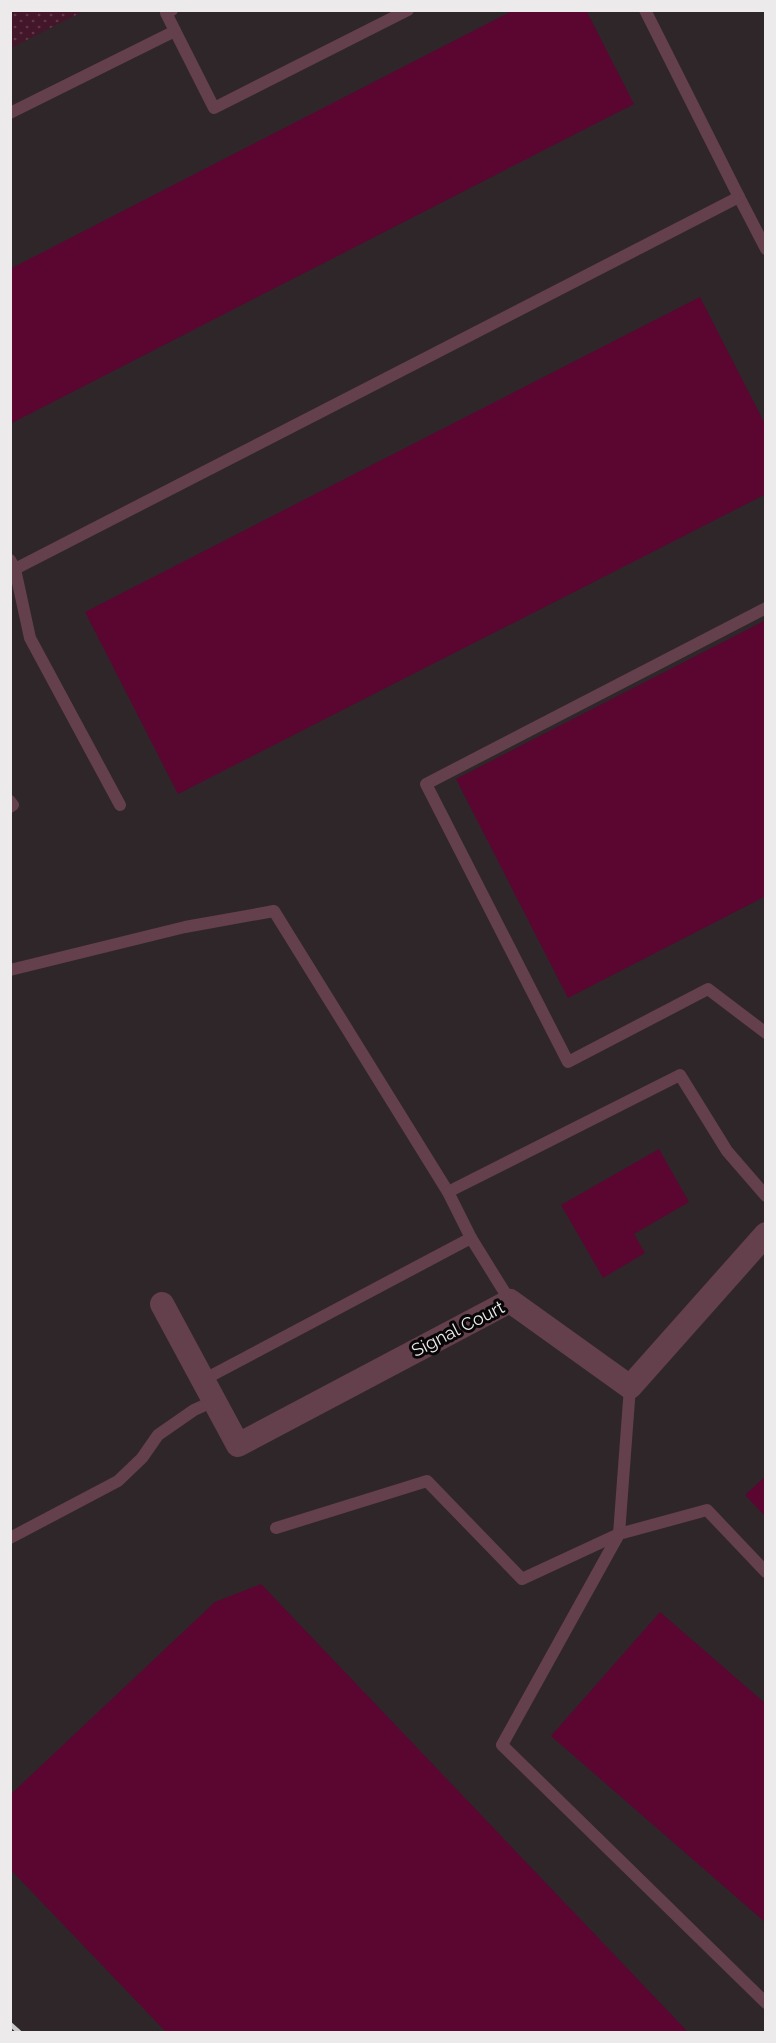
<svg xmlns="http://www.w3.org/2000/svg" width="776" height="2043" font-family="Raleway,sans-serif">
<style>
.built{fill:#2f2629}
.grass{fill:url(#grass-dots)}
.building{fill:#5a0630}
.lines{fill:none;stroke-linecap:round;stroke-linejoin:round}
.service{stroke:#643f4c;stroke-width:12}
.minor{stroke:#643f4c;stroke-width:24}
.rail{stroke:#c9c7c8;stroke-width:4.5}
.labels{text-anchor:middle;stroke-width:6;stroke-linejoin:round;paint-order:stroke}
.street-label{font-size:18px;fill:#eceaeb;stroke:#080708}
</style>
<defs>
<pattern id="grass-dots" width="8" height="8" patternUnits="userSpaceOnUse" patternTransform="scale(1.5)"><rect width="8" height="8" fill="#431629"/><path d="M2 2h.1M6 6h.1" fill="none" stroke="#5e3848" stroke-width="1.8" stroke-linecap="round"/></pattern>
</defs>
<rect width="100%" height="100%" fill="#1f1c1d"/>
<!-- built -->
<rect class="built" x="11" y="11" width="754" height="2021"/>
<!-- grass -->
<polygon class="grass" points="11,10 84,10 84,11 11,48"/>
<!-- building -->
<g class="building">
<polygon points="514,10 586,10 634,104 10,424 10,269"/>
<polygon points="700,297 766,426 766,494 178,794 85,612"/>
<polygon points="766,620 766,896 568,998 456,779"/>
<polygon points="659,1149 689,1202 634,1234 645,1253 603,1278 561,1205"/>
<polygon points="766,1476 766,1517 745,1495"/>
<polygon points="261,1584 688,2032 166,2032 10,1869 10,1795 215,1602"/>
<polygon points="660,1612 766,1704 766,1923 551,1736"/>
</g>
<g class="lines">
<!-- service -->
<g class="service">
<polyline points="172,10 166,13 214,108 408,10"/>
<polyline points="10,113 175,31"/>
<polyline points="739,197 766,249"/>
<polyline points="10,560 15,569 739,197 645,10"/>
<polyline points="15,569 30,638 120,805"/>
<polyline points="766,608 426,784 568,1062 708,989 766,1033"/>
<polyline points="10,801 13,805 10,807"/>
<polyline points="10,970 185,927 274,911 448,1192 471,1238"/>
<polyline points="448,1192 680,1075 727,1151 766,1196"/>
<polyline points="203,1380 471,1238 510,1301"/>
<polyline points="630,1387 619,1534 707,1510 766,1572"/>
<polyline points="276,1528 427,1481 522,1579 619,1534"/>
<polyline points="619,1534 502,1745 766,2003"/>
<polyline points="10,1538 118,1481 142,1458 158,1435 194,1410 214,1401"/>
</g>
<!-- minor -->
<polyline class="minor" points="162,1304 238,1445 510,1301 630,1387 766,1234"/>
<!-- rail -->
<polyline class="rail" points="10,2024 19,2032"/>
</g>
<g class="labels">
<!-- street labels -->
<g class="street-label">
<text transform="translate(458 1329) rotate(-27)" y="6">Signal Court</text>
</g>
</g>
<!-- border -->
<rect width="776" height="2043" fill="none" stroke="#eceaeb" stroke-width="24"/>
</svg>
